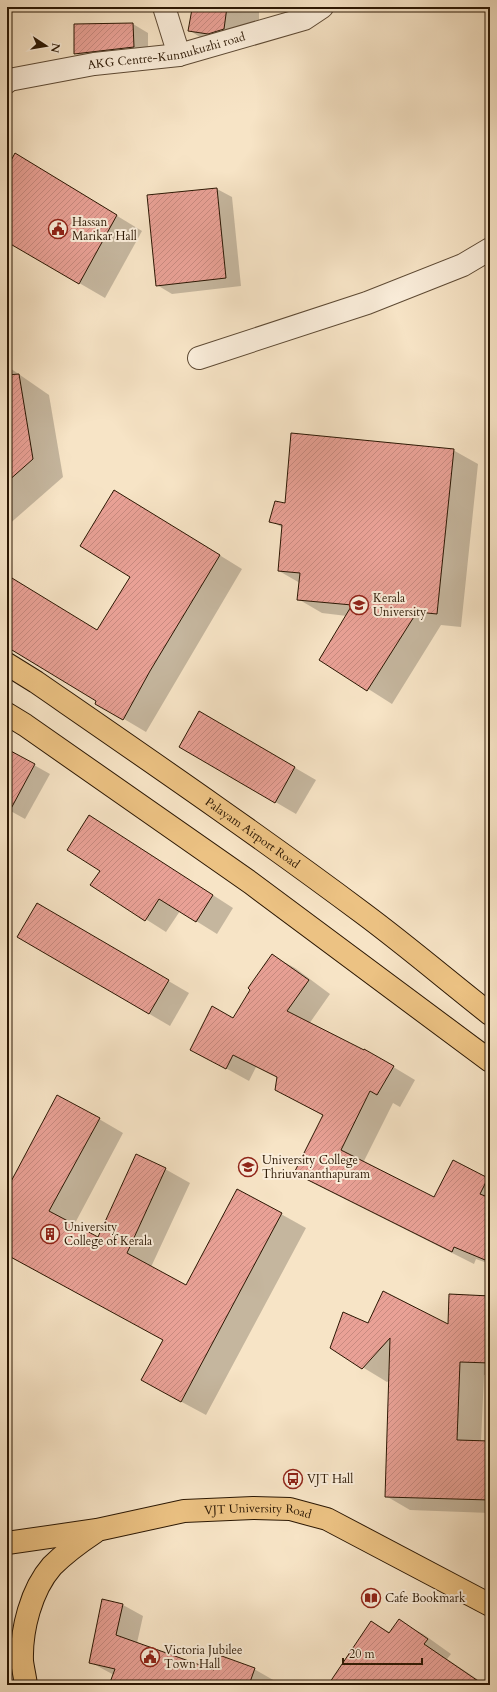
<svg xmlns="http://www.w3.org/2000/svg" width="497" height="1692" font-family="Cardo,serif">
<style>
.shadow{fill:#0003}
.building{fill:url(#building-hatch);stroke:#2b1703}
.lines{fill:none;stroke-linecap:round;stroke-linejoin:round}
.minor-casing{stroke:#5e4a34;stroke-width:24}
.major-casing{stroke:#2b1703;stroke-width:24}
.minor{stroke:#faedda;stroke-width:22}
.major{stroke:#ecc283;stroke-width:22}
.labels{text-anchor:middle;stroke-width:4;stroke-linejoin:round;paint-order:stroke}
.street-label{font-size:12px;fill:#2b1703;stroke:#faedda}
.poi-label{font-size:12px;fill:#2b1703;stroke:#faedda;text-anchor:start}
</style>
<defs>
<pattern id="building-hatch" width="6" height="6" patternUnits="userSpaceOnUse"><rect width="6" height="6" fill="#e9a196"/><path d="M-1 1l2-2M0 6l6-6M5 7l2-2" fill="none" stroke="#c88a80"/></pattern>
</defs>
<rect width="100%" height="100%" fill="#f7e4c6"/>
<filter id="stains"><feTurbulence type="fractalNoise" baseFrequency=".005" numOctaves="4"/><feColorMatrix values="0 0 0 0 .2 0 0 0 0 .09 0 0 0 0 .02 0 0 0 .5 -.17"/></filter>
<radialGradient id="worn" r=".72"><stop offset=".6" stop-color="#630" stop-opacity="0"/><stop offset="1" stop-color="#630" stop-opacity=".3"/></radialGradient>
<!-- shadow -->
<g class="shadow">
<polygon points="193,7 259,7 259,29 203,39 189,30"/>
<polygon points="75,24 133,24 148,33 148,56 90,62 75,53"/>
<polygon points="7,61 19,83 15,91 7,95"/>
<polygon points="40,169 142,231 105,298 7,241 7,170"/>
<polygon points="217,189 232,197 241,286 172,294 157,285"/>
<polygon points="7,366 49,395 63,477 7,526"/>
<polygon points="453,450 478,464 461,627 441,625 392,704 321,659 347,616 322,613 298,599 300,583 279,571 283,528 271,521 285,504"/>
<polygon points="137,504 242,569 146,732 119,716 97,701 7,646 7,581 98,631 132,576"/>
<polygon points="199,712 316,780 296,814 180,746"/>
<polygon points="7,736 11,739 7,747"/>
<polygon points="7,750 50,774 25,819 7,809"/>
<polygon points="90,816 233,908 217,934 180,911 166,932 92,885 101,871"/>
<polygon points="7,880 10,881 7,887"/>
<polygon points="37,904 189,993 170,1026 18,937"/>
<polygon points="273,956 295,968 330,994 309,1024 364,1051 365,1050 415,1080 400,1107 393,1103 363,1163 434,1199 453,1161 490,1180 490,1264 476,1259 474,1264 317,1185 295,1173 324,1116 276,1090 278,1078 256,1067 249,1081 191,1049 234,1019"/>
<polygon points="99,1119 123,1133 74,1225 98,1239 165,1169 190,1183 151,1267 186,1287 238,1190 306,1228 206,1415 167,1394 164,1340 7,1255 7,1187 9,1188"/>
<polygon points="490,1297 490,1375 484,1375 481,1442 490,1442 490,1513 410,1510 386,1496 390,1380 387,1382 331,1348 369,1324 449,1326"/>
<polygon points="123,1605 143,1616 137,1643 215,1672 254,1669 275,1681 273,1685 110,1685 114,1675 90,1662"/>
<polygon points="399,1621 423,1634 451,1654 447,1659 486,1685 329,1685 372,1622 391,1633"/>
</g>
<!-- building -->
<g class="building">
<polygon points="204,7 227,7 224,29 208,34 188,31 192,9 204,11"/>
<polygon points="133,23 134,47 74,54 74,24"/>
<polygon points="15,153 117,215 79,284 7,242 7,168"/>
<polygon points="217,188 226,278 156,286 147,195"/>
<polygon points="19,374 33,459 7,482 7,375"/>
<polygon points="291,433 454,449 437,614 417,612 367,691 319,660 352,605 297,600 300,573 278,571 282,525 269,522 275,501 285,503"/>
<polygon points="114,490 220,555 150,671 123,720 95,704 96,701 7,647 7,575 97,630 130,577 80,546"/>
<polygon points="199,711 295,767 275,803 179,747"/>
<polygon points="7,749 35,764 7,816"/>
<polygon points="89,815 213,895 196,922 159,899 145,921 90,885 100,871 67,850"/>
<polygon points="37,903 169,980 149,1014 17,937"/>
<polygon points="272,954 309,980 287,1011 364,1050 364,1049 394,1066 377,1095 370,1091 341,1150 434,1197 453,1160 488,1178 480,1194 490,1198 490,1262 454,1247 452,1252 294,1173 323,1115 275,1090 277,1077 233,1055 226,1069 190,1050 212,1006 233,1018 250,990 248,988"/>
<polygon points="57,1095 100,1118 49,1211 98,1237 136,1154 166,1168 127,1253 186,1285 237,1189 282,1213 181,1402 141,1380 163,1340 7,1255 7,1189"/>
<polygon points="383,1291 448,1324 449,1294 490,1296 490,1363 460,1362 457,1440 490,1441 490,1500 385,1497 390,1338 362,1369 330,1348 343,1312 368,1323"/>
<polygon points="102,1599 123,1604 116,1635 214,1670 219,1655 255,1668 249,1685 109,1685 115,1669 89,1663"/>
<polygon points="399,1619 428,1639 424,1644 484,1685 328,1685 371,1621 389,1633"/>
</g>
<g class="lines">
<!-- minor casing -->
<g class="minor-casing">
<g id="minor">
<polyline points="164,7 179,55"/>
<path id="s1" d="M7,82L9,80L94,64L179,55L304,19L322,7"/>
<polyline points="199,358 367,303 463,265 490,249"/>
</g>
</g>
<!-- major casing -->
<g class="major-casing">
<g id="major">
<path id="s2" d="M7,664L36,682C146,758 257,834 364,914C407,946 448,981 490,1014"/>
<polyline points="7,714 25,725 251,883 490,1061"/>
<path id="s3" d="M7,1543L97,1530L184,1511L253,1508L290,1509L327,1519L490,1605"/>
<path d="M26,1685C25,1677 23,1669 22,1661C21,1630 31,1590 52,1566C65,1553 80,1542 95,1532"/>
</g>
</g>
<!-- minor -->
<use href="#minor" class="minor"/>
<!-- major -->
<use href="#major" class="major"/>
</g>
<!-- icons -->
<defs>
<g id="civic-ring" transform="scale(1)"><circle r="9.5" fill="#faedda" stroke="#8f2418" stroke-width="1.5"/><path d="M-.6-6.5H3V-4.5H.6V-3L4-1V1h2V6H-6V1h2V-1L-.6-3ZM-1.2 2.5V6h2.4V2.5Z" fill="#8f2418"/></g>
<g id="university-ring" transform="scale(1)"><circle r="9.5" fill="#faedda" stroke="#8f2418" stroke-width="1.5"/><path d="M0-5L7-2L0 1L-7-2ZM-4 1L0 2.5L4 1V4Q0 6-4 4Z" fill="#8f2418"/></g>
<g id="building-ring" transform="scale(1)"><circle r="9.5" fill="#faedda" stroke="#8f2418" stroke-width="1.5"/><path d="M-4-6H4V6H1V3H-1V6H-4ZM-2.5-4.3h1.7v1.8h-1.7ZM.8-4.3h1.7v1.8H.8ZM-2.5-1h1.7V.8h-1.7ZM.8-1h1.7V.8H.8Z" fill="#8f2418"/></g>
<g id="bus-ring" transform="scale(1)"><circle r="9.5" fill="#faedda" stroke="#8f2418" stroke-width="1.5"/><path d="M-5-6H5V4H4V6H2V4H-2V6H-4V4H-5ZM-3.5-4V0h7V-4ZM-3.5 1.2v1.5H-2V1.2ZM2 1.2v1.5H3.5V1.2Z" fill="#8f2418"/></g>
<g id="library-ring" transform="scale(1)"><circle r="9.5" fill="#faedda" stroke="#8f2418" stroke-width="1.5"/><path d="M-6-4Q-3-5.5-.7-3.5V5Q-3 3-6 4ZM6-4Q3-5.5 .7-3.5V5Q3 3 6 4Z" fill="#8f2418"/></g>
</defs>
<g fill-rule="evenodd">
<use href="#civic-ring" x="58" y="229"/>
<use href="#university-ring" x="359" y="605"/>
<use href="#university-ring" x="248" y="1167"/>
<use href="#building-ring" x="50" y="1234"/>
<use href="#bus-ring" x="293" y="1479"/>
<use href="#library-ring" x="371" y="1598"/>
<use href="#civic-ring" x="150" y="1657"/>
</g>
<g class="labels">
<!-- street labels -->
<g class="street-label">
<text dy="4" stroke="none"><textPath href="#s1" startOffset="163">AKG Centre-Kunnukuzhi road</textPath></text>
<text dy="4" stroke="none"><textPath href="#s2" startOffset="298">Palayam Airport Road</textPath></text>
<text dy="4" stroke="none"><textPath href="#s3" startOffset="254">VJT University Road</textPath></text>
</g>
<!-- poi labels -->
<g class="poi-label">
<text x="72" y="226">Hassan<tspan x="72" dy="14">Marikar Hall</tspan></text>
<text x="373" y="602">Kerala<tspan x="373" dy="14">University</tspan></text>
<text x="262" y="1164">University College<tspan x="262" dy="14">Thriuvananthapuram</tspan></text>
<text x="64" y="1231">University<tspan x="64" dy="14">College of Kerala</tspan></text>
<text x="307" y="1483">VJT Hall</text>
<text x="385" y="1602">Cafe Bookmark</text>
<text x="164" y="1654">Victoria Jubilee<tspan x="164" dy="14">Town Hall</tspan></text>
</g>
</g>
<!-- margin -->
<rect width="497" height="1692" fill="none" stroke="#f7e4c6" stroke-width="24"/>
<rect x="8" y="8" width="481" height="1676" fill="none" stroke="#2b1703" stroke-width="2"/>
<rect x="12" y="12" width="473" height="1668" fill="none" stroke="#2b1703"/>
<!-- north arrow -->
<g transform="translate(46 46) rotate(102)" stroke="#faedda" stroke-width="3" paint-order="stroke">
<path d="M0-3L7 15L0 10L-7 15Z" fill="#2b1703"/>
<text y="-6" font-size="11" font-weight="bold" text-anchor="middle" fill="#2b1703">N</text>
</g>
<!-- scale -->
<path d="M343 1658v6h79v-6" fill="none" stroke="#2b1703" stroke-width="2"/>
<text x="349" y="1658" font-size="12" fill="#2b1703" stroke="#faedda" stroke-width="3" paint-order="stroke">20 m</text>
<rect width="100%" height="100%" filter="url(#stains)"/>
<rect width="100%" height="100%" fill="url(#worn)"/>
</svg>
